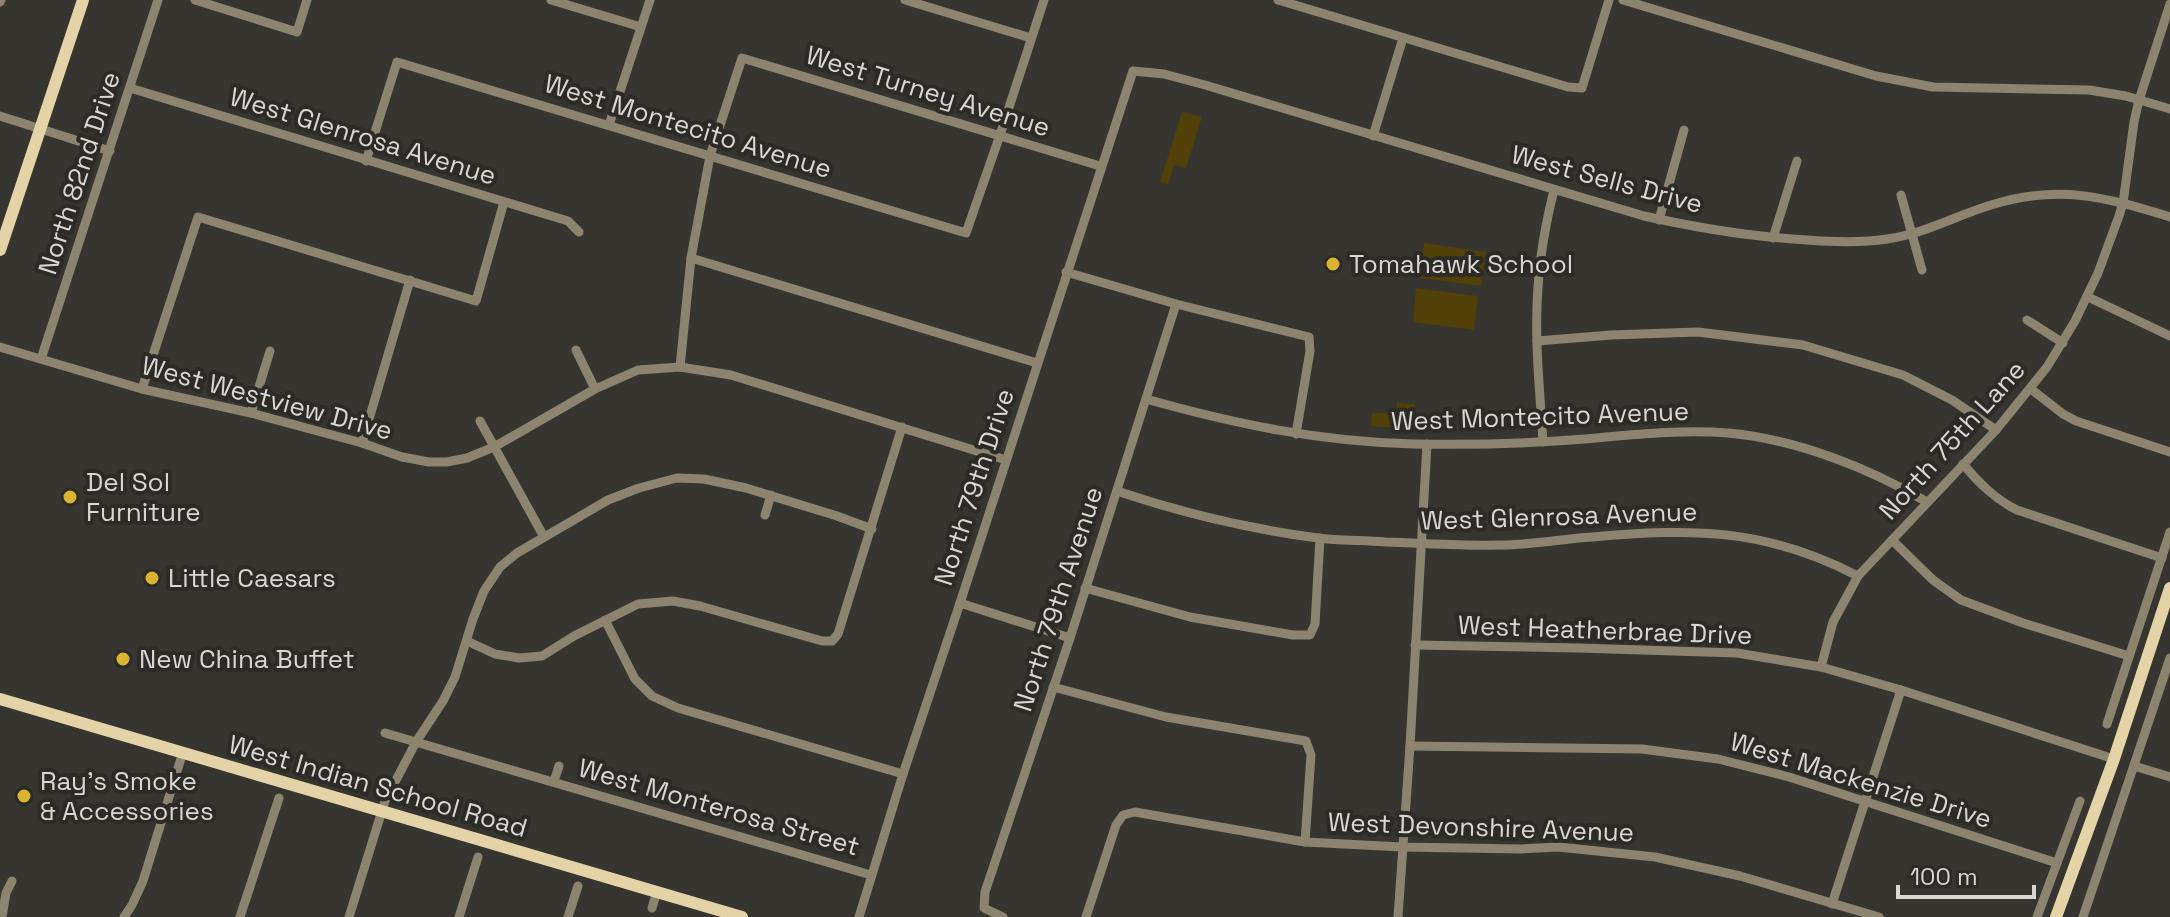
<svg xmlns="http://www.w3.org/2000/svg" width="2170" height="917" font-family="'Space Grotesk',sans-serif">
<style>
.green{fill:#514008}
.lines{fill:none;stroke-linecap:round;stroke-linejoin:round}
.minor{stroke:#8c846e;stroke-width:9}
.major{stroke:#e3d3a6;stroke-width:12}
.poi-dot{fill:#dab333;stroke:#2c2b26;stroke-width:3}
.labels{text-anchor:middle;stroke-width:8;stroke-linejoin:round;paint-order:stroke}
.street-label{font-size:26px;fill:#d8d7d4;stroke:#2c2b26}
.poi-label{font-size:26px;fill:#d8d7d4;stroke:#2c2b26;text-anchor:start}
</style>
<rect width="100%" height="100%" fill="#363530"/>
<!-- green -->
<g class="green">
<polygon points="1182,112 1202,117 1186,168 1174,165 1168,185 1160,182"/>
<polygon points="1424,243 1486,252 1481,286 1419,278"/>
<polygon points="1416,288 1478,296 1474,330 1413,322"/>
<polygon points="1397,403 1415,404 1413,426 1409,426 1408,429 1371,426 1372,413 1396,414"/>
</g>
<g class="lines">
<!-- minor -->
<g class="minor">
<polyline points="195,0 297,32 307,0"/>
<polyline points="551,0 641,27"/>
<polyline points="905,0 1031,38"/>
<polyline points="1278,0 1568,87 1582,88 1609,0"/>
<polyline points="1623,0 1876,76 1933,87 2089,90 2126,96 2170,109"/>
<polyline points="0,2 1,0"/>
<polyline points="130,88 568,221 579,232"/>
<polyline points="0,116 110,151"/>
<polyline points="609,125 650,0"/>
<polyline points="1373,136 1403,38"/>
<polyline points="366,161 397,62 966,233 1000,135 1044,0"/>
<polyline points="1901,195 1922,270"/>
<polyline points="1659,220 1684,130"/>
<polyline points="1773,238 1797,161"/>
<polyline points="691,258 1037,363"/>
<polyline points="1066,272 1176,304 1309,337 1310,351 1296,434"/>
<polyline points="2088,297 2170,336"/>
<polyline points="2027,320 2063,343"/>
<polyline points="1537,341 1611,335 1698,332 1803,345 1903,375 1952,400 1996,430"/>
<polyline points="0,347 142,389 251,413 362,443 402,457 429,462 447,462 467,458 494,447 595,389 638,370 680,367 731,375 1006,460"/>
<polyline points="576,350 595,389"/>
<polyline points="41,359 158,0"/>
<polyline points="680,367 691,258 710,156 742,58 1100,166"/>
<polyline points="142,389 198,217 476,301 504,202"/>
<polyline points="2031,389 2063,414 2076,421 2170,452"/>
<path d="M1146,399C1235,424 1321,442 1414,444C1466,445 1519,444 1571,440C1623,436 1676,429 1728,433C1796,439 1869,468 1927,502"/>
<polyline points="251,413 270,351"/>
<polyline points="480,421 544,537"/>
<path d="M1543,442C1540,391 1534,339 1538,287C1540,255 1546,222 1554,190"/>
<polyline points="362,443 410,280"/>
<path d="M1963,464C1979,483 1995,499 2017,510L2162,558"/>
<path d="M1117,491C1182,513 1249,529 1318,538C1340,541 1363,540 1385,542C1423,543 1462,546 1501,545C1531,545 1561,539 1592,537C1693,528 1765,528 1858,576"/>
<polyline points="765,515 771,495"/>
<polyline points="1892,540 1933,580 1961,600 2023,623 2129,656"/>
<polyline points="1085,588 1190,617 1293,635 1310,635 1315,624 1320,538"/>
<polyline points="960,603 1070,638"/>
<polyline points="605,620 635,679 652,696 678,708 903,774"/>
<polyline points="467,641 495,654 519,658 542,656 574,636 638,604 673,601 700,606 822,641 832,641 838,634 902,427"/>
<polyline points="1415,645 1578,648 1737,653 1821,667 1901,690 2114,759"/>
<polyline points="1821,667 1833,622 1858,576 1996,430 2047,367 2075,321 2098,273 2119,216 2123,203 2134,122 2139,100 2170,4"/>
<polyline points="1053,687 1166,717 1306,741 1311,755 1305,842"/>
<polyline points="2107,724 2170,532"/>
<polyline points="385,733 871,875"/>
<polyline points="1410,746 1642,749 1718,759 1789,777 2057,863"/>
<polyline points="2134,766 2170,777"/>
<polyline points="554,781 559,766"/>
<polyline points="1832,904 1901,690"/>
<polyline points="652,908 657,891"/>
<polyline points="2,917 6,893 12,881"/>
<polyline points="124,917 132,905 143,881 183,752"/>
<polyline points="240,917 279,798"/>
<polyline points="349,917 385,801 416,742 443,701 455,677 473,619 484,591 500,567 517,553 608,500 639,488 677,478 704,479 746,488 837,516 872,529"/>
<polyline points="459,917 478,857"/>
<polyline points="568,917 578,886"/>
<path d="M859,917L903,774L960,603L1133,71L1164,74L1205,85L1644,216C1698,228 1752,237 1807,240C1833,242 1860,243 1887,239C1924,234 1955,216 1991,205C2059,184 2105,197 2170,217"/>
<polyline points="1003,917 984,908 985,892 1070,638 1176,304"/>
<polyline points="1086,917 1116,825 1123,815 1135,812 1305,842 1402,847 1521,849 1558,847 1655,857 1740,876 1879,917"/>
<polyline points="1398,917 1410,746 1427,444"/>
<polyline points="2037,917 2080,801"/>
<polyline points="2083,917 2170,658"/>
</g>
<!-- major -->
<g class="major">
<polyline points="0,250 83,0"/>
<polyline points="0,699 742,917"/>
<polyline points="2056,917 2114,759 2170,588"/>
</g>
</g>
<!-- markers -->
<g class="poi-dot">
<circle cx="1333" cy="264" r="8"/>
<circle cx="70" cy="497" r="8"/>
<circle cx="152" cy="578" r="8"/>
<circle cx="123" cy="659" r="8"/>
<circle cx="24" cy="796" r="8"/>
</g>
<g class="labels">
<!-- street labels -->
<g class="street-label">
<text transform="translate(928 91) rotate(17)" y="9">West Turney Avenue</text>
<text transform="translate(688 126) rotate(17)" y="9">West Montecito Avenue</text>
<text transform="translate(363 136) rotate(17)" y="9">West Glenrosa Avenue</text>
<text transform="translate(79 173) rotate(-72)" y="9">North 82nd Drive</text>
<text transform="translate(1607 179) rotate(15)" y="9">West Sells Drive</text>
<text transform="translate(267 398) rotate(15)" y="9">West Westview Drive</text>
<text transform="translate(1540 416) rotate(-2)" y="9">West Montecito Avenue</text>
<text transform="translate(1952 440) rotate(-48)" y="9">North 75th Lane</text>
<text transform="translate(974 487) rotate(-72)" y="9">North 79th Drive</text>
<text transform="translate(1559 516) rotate(-2)" y="9">West Glenrosa Avenue</text>
<text transform="translate(1058 599) rotate(-72)" y="9">North 79th Avenue</text>
<text transform="translate(1605 630) rotate(2)" y="9">West Heatherbrae Drive</text>
<text transform="translate(1861 780) rotate(17)" y="9">West Mackenzie Drive</text>
<text transform="translate(378 786) rotate(16)" y="9">West Indian School Road</text>
<text transform="translate(719 807) rotate(16)" y="9">West Monterosa Street</text>
<text transform="translate(1481 827) rotate(2)" y="9">West Devonshire Avenue</text>
</g>
<!-- poi labels -->
<g class="poi-label">
<text x="1349" y="273">Tomahawk School</text>
<text x="86" y="491">Del Sol<tspan x="86" dy="30">Furniture</tspan></text>
<text x="168" y="587">Little Caesars</text>
<text x="139" y="668">New China Buffet</text>
<text x="40" y="790">Ray's Smoke<tspan x="40" dy="30">&amp; Accessories</tspan></text>
</g>
</g>
<!-- scale -->
<path d="M1898 885v12h136v-12" fill="none" stroke="#d8d7d4" stroke-width="4"/>
<text x="1910" y="885" font-size="24" fill="#d8d7d4" stroke="#2c2b26" stroke-width="6" paint-order="stroke">100 m</text>
</svg>
